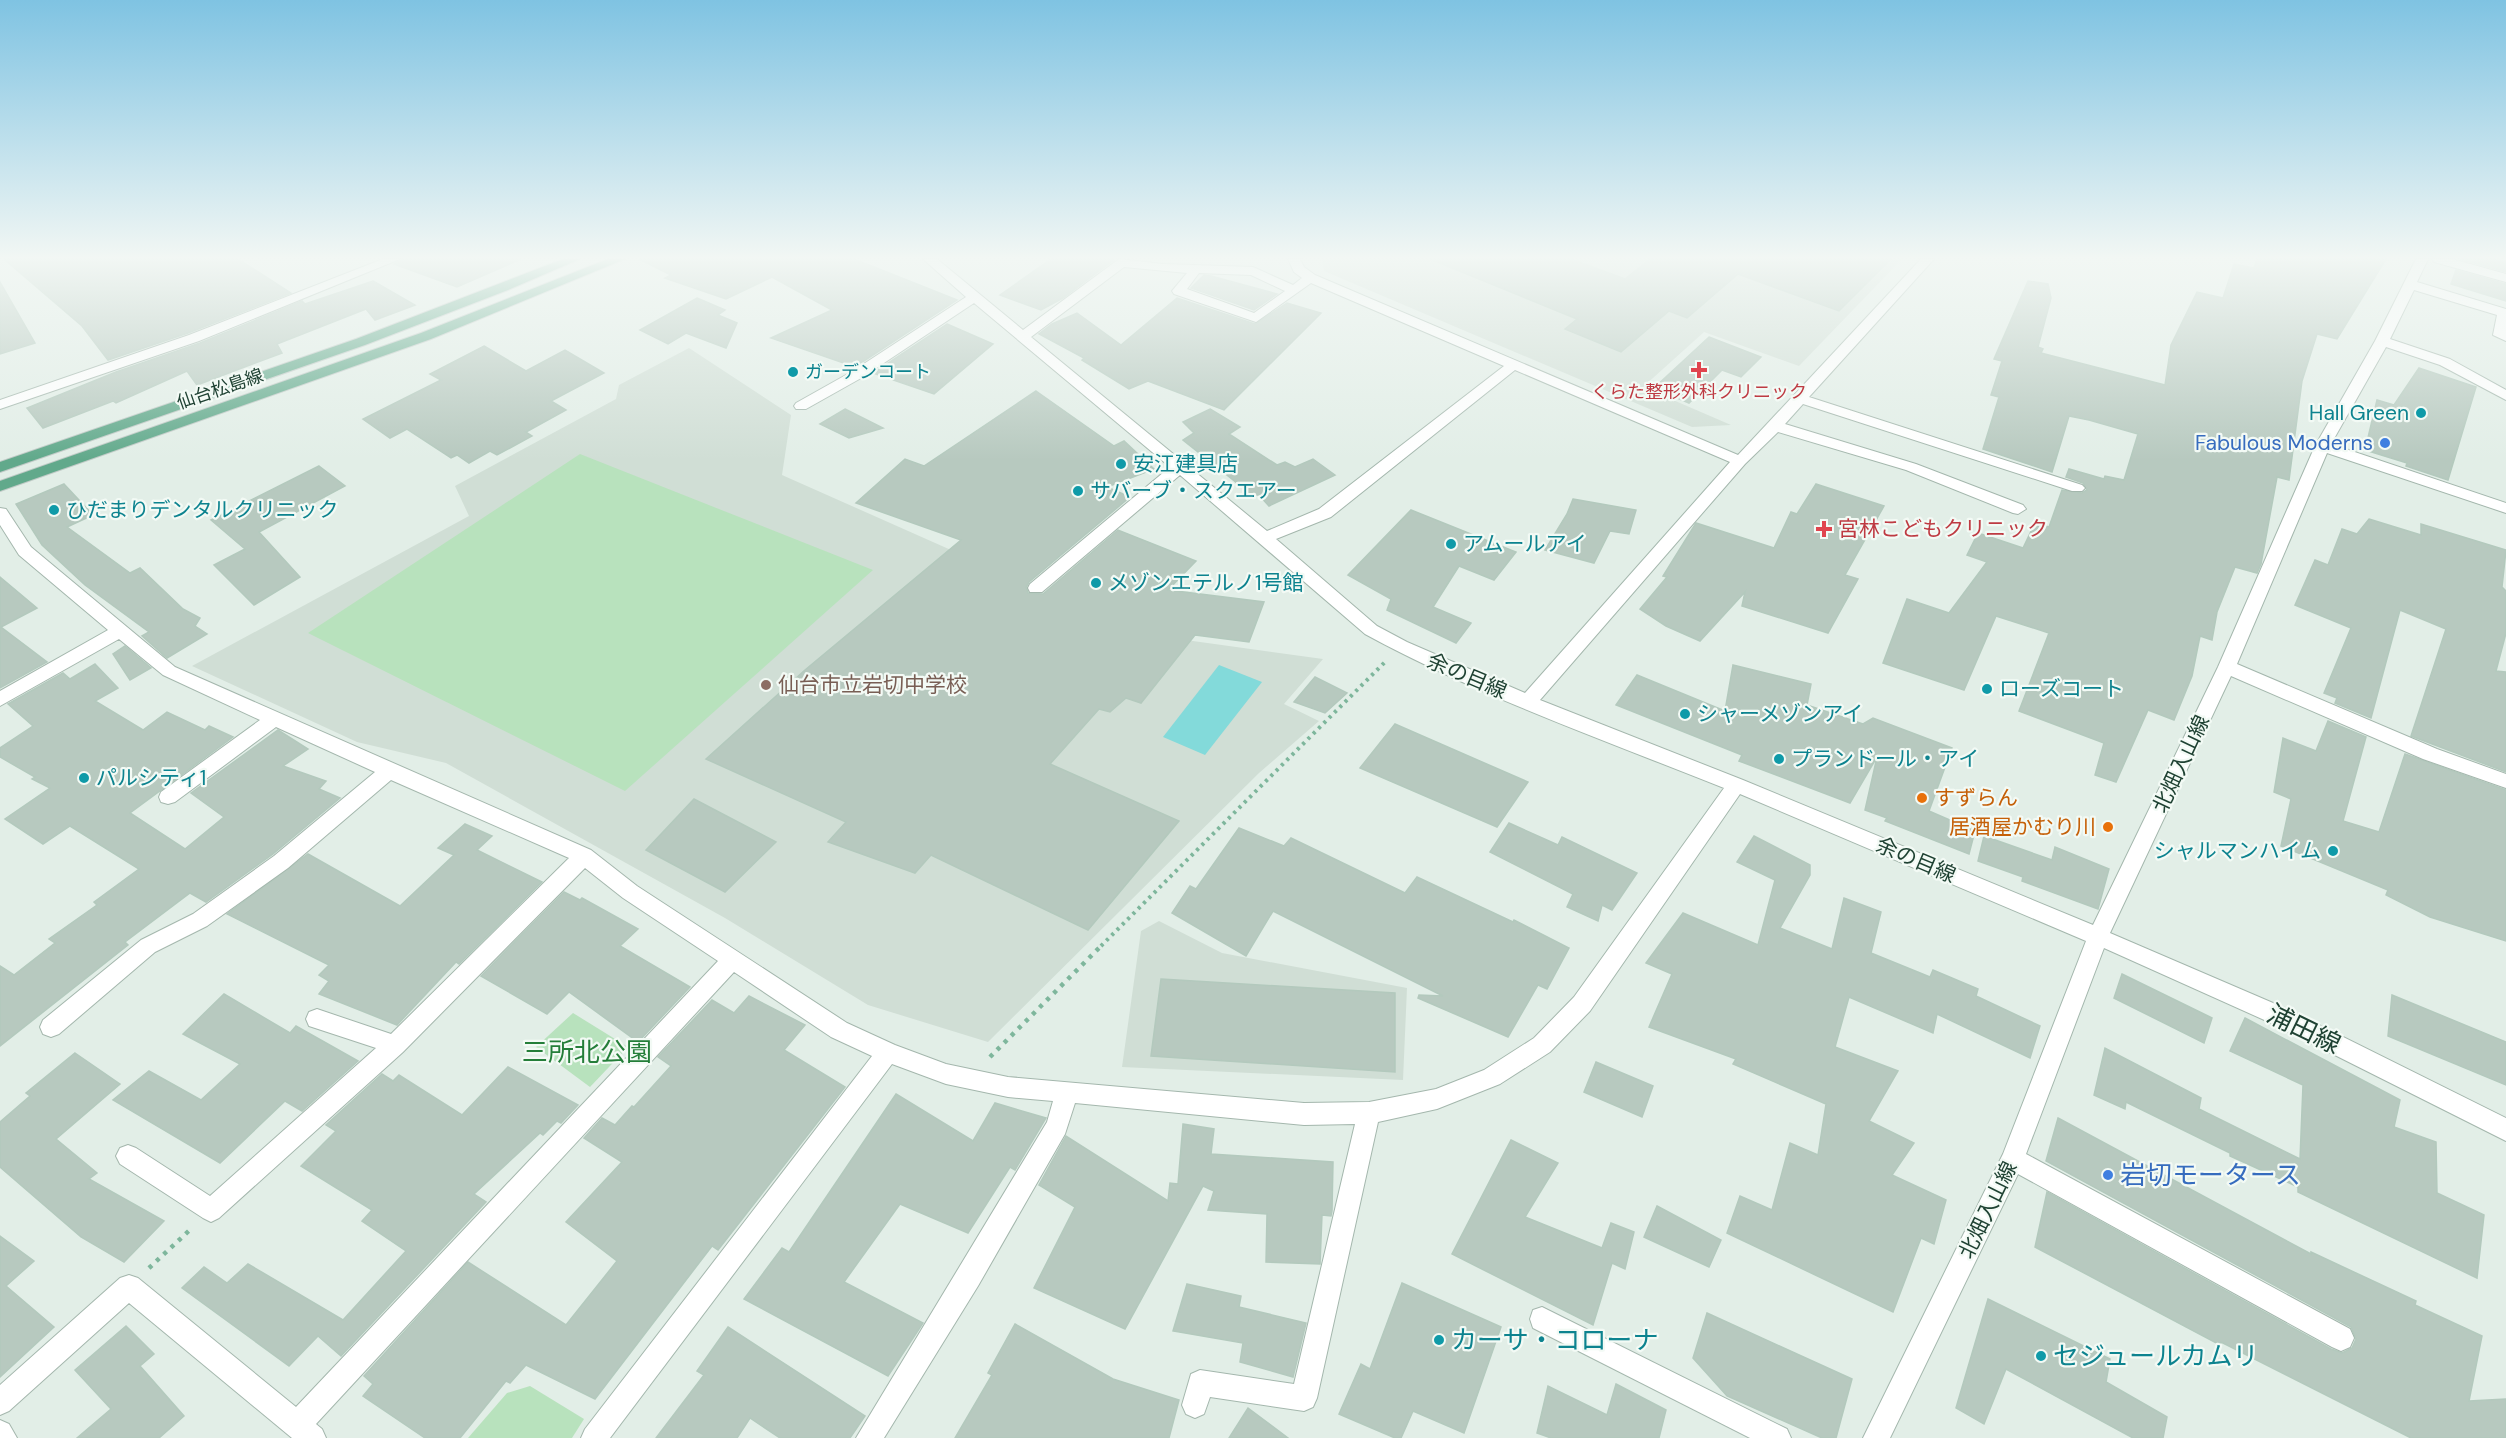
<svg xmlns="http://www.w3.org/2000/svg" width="2506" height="1438" font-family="'DM Sans','Noto Sans JP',sans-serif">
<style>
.built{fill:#d0ded5}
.green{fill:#b8e2bd}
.water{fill:#83dada}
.building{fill:#b7c9bf;stroke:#b3c9bd;stroke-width:1.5}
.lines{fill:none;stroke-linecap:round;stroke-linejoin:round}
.street-casing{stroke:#a4b7ad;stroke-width:2}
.primary-casing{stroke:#c0cac6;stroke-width:2}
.path-far1{stroke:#7eb69c;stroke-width:4;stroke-dasharray:3 4.5;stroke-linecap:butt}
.path{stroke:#7eb69c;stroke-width:4.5;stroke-dasharray:4 6;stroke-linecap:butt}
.street{fill:#fff;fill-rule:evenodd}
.primary{fill:#61a98b;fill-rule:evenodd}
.health-dot{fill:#e0444e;stroke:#f3faf5;stroke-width:2}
.culture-dot{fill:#0f9aa8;stroke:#f3faf5;stroke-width:2}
.shop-dot{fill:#3f7fe0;stroke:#f3faf5;stroke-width:2}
.education-dot{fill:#8d6e63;stroke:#f3faf5;stroke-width:2}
.food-dot{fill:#e8710a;stroke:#f3faf5;stroke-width:2}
.labels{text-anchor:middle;stroke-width:4.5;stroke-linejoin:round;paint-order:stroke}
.far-culture-label{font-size:18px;fill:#0d838f;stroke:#f3faf5;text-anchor:start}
.far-street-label{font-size:18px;fill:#1f4233;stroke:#f3faf5}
.far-health-label{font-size:18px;fill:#be3a42;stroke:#f3faf5}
.culture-label{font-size:21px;fill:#0d838f;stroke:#f3faf5;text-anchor:start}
.shop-label{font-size:21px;fill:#366cbe;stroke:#f3faf5;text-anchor:end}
.health-label{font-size:21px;fill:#be3a42;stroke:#f3faf5;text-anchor:start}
.street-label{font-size:21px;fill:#1f4233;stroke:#f3faf5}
.education-label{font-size:21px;fill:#785e54;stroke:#f3faf5;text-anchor:start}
.food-label{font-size:21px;fill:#c56008;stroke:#f3faf5;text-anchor:start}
.near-street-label{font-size:26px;fill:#1f4233;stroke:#f3faf5}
.near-park-label{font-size:26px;fill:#247e39;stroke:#f3faf5}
.near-shop-label{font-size:26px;fill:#366cbe;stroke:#f3faf5;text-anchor:start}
.near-culture-label{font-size:26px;fill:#0d838f;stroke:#f3faf5;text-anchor:start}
</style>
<rect width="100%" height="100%" fill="#e2eee7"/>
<!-- built -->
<g class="built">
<polygon points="1322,259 1902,259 1799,366 1704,332 1643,387 1731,425 1692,427 1324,271"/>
<polygon points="689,348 791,415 782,475 1032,586 1029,604 1157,636 1323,659 1284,704 1319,721 1259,773 988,1042 868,1005 725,918 446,763 357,742 192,666 469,516 455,486 616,399 619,385"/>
<polygon points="1159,921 1222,953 1407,988 1403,1080 1122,1067 1141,931"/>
</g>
<!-- green -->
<g class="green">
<polygon points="580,454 873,570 625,791 308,633"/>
<polygon points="573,1013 628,1047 590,1087 536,1047"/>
<polygon points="530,1386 584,1419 572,1438 468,1438 507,1393"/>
</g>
<!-- water -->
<polygon class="water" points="1219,665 1262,682 1205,755 1163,737"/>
<!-- building -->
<g class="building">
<polygon points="4,259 238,259 291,293 188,333 108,360 82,326"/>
<polygon points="402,259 521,259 457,287 394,264"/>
<polygon points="639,259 854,259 957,300 855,367 771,338 832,310 772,277 726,299 665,278 671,275"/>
<polygon points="1051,259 1115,259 1063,298 1041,310 1000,295"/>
<polygon points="1430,259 1571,259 1625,279 1650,259 1891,259 1839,311 1738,274 1687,318 1669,311 1621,352 1565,329 1577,319"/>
<polygon points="2257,259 2386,259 2337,339 2317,334 2302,381 2289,480 2277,477 2261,564 2257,573 2235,567 2217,612 2212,640 2200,636 2192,676 2174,720 2148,710 2116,782 2095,775 2104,743 2019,711 2049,633 1996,616 1964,690 1883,663 1907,599 1949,613 1987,562 1967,555 1978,533 2023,548 2035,523 2049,527 2062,490 2082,493 2087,490 2083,483 2066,477 2069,469 2104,479 2105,476 2124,480 2138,434 2089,420 2069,416 2052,472 1983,449 1999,397 1991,395 2002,361 1994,359 2028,281 2048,284 2051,298 2038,347 2043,349 2041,353 2165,385 2171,345 2197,292 2223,298 2234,264 2254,268"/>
<polygon points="2460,259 2494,259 2506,262 2506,272"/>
<polygon points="2456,270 2506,284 2506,301 2451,284"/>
<polygon points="1204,275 1211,276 1277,294 1254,310 1191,288"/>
<polygon points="373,281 415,305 375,320 366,309 277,344 282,353 197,385 187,371 116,403 113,401 43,428 27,408 116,372 200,343 302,301 305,304"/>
<polygon points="0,282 35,343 0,354"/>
<polygon points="697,298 725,310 718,315 737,323 726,348 686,333 668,344 640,330"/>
<polygon points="1177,298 1255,324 1287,303 1321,313 1224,410 1148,381 1129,389 1082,360 1084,358 1039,334 1052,324 1077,313 1121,345"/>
<polygon points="947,324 993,344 934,394 873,373"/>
<polygon points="1709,337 1761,357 1741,377 1722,370 1689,403 1654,388"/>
<polygon points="484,346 526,371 565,350 604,373 551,401 566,410 526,432 532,436 497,455 490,451 469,463 457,455 451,458 407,429 390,438 363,419 441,380 430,374"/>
<polygon points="2419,368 2476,387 2448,480 2406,466 2407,463 2365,450 2377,400 2394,405"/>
<polygon points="1036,391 1114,446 1124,441 1154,469 1107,487 1130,497 1029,582 1026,587 1028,593 1043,594 1118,530 1196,561 1168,590 1264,602 1249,642 1195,635 1141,703 1126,698 1110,712 1099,709 1050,764 1179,821 1088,930 931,855 915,873 828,842 846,822 706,759 805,670 961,540 856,503 905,459 924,466"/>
<polygon points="845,409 883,428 849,438 820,424"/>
<polygon points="1210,409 1240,427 1229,434 1277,465 1285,462 1295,467 1313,459 1335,475 1269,506 1259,495 1252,495 1183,440 1194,433 1183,422"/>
<polygon points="319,466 345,486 259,532 300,577 254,605 214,565 245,549 211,520"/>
<polygon points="64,484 93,515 67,527 130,573 140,568 183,609 200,618 195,626 207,634 167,658 142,636 149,632 85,585 42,545 16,504"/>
<polygon points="1816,484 1884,506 1845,575 1858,579 1828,633 1742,606 1745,592 1700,641 1666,626 1640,609 1667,577 1663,576 1696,523 1774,548 1791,512 1797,514"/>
<polygon points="1573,499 1636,510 1629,534 1610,531 1594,563 1545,550 1567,514"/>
<polygon points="1411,510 1516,552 1494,580 1459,566 1433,607 1471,623 1456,643 1387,610 1391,599 1348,575"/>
<polygon points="2369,519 2421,535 2421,524 2506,550 2502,587 2506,591 2506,633 2496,671 2506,672 2506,772 2411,736 2446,629 2400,610 2371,718 2335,703 2337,698 2324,693 2351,628 2295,605 2315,560 2328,565 2342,529 2357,534"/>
<polygon points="0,577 37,608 1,627 47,662 0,688"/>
<polygon points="125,646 151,668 130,680 113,654"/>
<polygon points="95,664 118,688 95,701 143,730 167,712 205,730 209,726 233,737 130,813 185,849 224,817 191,793 278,730 308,749 283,766 326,781 319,789 340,798 273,854 206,902 190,893 125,942 128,945 0,1046 0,966 14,975 55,943 49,939 97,905 94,902 139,869 70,826 43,844 5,819 50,788 32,779 35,777 0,757 0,748 33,726 8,704 63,673 70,679"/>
<polygon points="1733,665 1811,684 1807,705 1863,724 1873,718 1952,748 1929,811 1975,831 1969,854 1885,821 1887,818 1865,810 1877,757 1850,803 1739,761 1742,755 1616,705 1637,675 1725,711"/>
<polygon points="1315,677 1347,693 1325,713 1294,702"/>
<polygon points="2328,721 2366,737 2343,821 2379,832 2405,754 2506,790 2506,941 2430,917 2386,895 2388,890 2281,846 2291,799 2274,792 2283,738 2316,751"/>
<polygon points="1395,724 1528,782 1497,827 1360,768"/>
<polygon points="694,799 776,842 725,892 646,850"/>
<polygon points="1509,823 1558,845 1562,837 1637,873 1612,910 1602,905 1598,921 1567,907 1573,894 1490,852"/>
<polygon points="465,824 492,836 477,850 542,882 459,964 456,962 397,1025 319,994 329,981 319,975 329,965 227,914 308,854 400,906 454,855 438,848"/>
<polygon points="1239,828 1284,846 1291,838 1405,893 1417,877 1513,922 1514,920 1569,948 1547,989 1538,985 1508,1037 1418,998 1419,995 1443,996 1273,911 1246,956 1172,913 1190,886 1196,889"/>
<polygon points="1754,836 1810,865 1810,875 1780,928 1832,949 1844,898 1881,912 1871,953 1930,977 1933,970 1978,989 1976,996 2040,1026 2030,1058 1937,1014 1933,1033 1849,997 1835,1047 1898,1071 1869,1121 1914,1143 1892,1175 1946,1200 1934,1244 1921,1238 1893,1312 1727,1233 1740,1196 1772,1210 1790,1143 1818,1155 1826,1104 1733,1064 1736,1059 1649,1027 1672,974 1646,963 1683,913 1758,945 1775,880 1737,862"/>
<polygon points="1984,836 2052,860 2055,847 2109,869 2098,909 2022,881 2023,877 1978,861"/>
<polygon points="564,892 580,900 582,898 638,929 620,946 690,987 638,1042 569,992 547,1014 481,976"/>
<polygon points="2122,974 2212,1018 2204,1043 2114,998"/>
<polygon points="1161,979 1395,993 1395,1072 1151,1056"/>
<polygon points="224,994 290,1033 296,1026 358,1061 302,1111 285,1101 220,1163 113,1100 149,1071 201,1100 240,1064 183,1034"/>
<polygon points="2392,995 2506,1042 2506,1085 2388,1036"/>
<polygon points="749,996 805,1025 784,1050 845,1087 718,1250 712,1246 595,1399 526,1365 510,1383 506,1381 460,1438 425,1438 363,1396 373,1384 364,1376 468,1262 566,1325 617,1261 566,1222 622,1162 584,1138 602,1118 615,1125 632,1106 634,1107 671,1066 658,1057 712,1000 734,1013"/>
<polygon points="2245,1018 2400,1100 2394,1127 2436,1142 2437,1193 2484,1215 2477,1278 2298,1192 2298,1187 2230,1156 2230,1153 2126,1102 2125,1109 2094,1095 2105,1048 2201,1098 2199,1109 2300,1159 2303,1085 2230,1051"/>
<polygon points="75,1053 120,1084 56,1139 97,1173 89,1179 164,1221 124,1262 81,1237 0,1167 0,1122 30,1096 26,1093"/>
<polygon points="1596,1062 1653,1086 1642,1117 1584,1092"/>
<polygon points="508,1067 578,1105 561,1123 557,1121 543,1135 540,1133 474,1194 486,1202 341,1356 318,1336 289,1366 182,1288 204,1267 227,1283 248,1264 343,1320 406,1251 362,1221 372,1210 301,1166 336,1131 326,1125 382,1074 393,1081 399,1075 462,1115"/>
<polygon points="896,1094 973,1141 995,1103 1046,1118 1015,1170 1010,1167 968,1233 900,1204 844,1282 923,1323 888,1376 744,1299 782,1248 789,1252"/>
<polygon points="2058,1118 2311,1254 2311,1252 2416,1301 2415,1305 2482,1336 2469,1401 2506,1399 2506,1438 2411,1438 2221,1342 2220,1345 2035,1247 2047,1192 2331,1349 2342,1353 2352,1348 2356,1339 2351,1327 2046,1161"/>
<polygon points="1183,1124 1214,1129 1211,1154 1333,1162 1332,1211 1331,1216 1322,1215 1320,1264 1266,1262 1267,1214 1208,1210 1214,1191 1203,1186 1125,1329 1034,1288 1075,1207 1039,1185 1066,1136 1168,1201 1170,1183 1178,1184"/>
<polygon points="1511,1140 1558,1163 1525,1217 1602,1248 1611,1223 1634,1232 1625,1269 1612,1263 1593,1325 1452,1254"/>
<polygon points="1657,1206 1721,1240 1709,1267 1644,1237"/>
<polygon points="0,1236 34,1261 6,1286 54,1327 0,1377"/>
<polygon points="1402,1283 1501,1327 1464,1433 1413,1411 1401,1438 1395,1438 1339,1414 1361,1364 1370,1369"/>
<polygon points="1187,1284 1241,1296 1239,1307 1306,1323 1293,1377 1240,1362 1243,1343 1173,1331"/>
<polygon points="1988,1299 2110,1359 2106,1382 2167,1417 2163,1438 2133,1438 2006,1369 1984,1424 1956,1408"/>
<polygon points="1707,1313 1852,1379 1836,1438 1822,1438 1727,1396 1693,1358"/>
<polygon points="1015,1324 1113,1379 1179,1400 1169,1438 955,1438 992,1375 988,1373"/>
<polygon points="126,1326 154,1354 140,1366 184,1416 159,1438 77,1438 111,1409 75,1370"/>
<polygon points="728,1327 865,1416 850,1438 780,1438 750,1418 737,1438 656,1438 704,1375 697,1371"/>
<polygon points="1616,1384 1666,1410 1659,1438 1551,1438 1537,1433 1548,1386 1607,1415"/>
<polygon points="1248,1408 1288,1438 1229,1438"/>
</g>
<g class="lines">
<!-- street casing -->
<g class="street-casing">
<g id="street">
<polygon points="383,259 400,259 199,341 0,409 0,400 189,335"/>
<path d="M923,259H937L1023,330L1119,259L1163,264L1253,267L1293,285L1302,278L1294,272L1288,259H1300L1304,267L1315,275L1738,455L1921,259H1934L1809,397L2082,485L2085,488L2082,491H2072L1803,404L1785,424L1916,464L2023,505L2026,509L2018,514L2013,513L1906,470L1778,432L1745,464L1540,700L1743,780L2093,925L2218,667L2315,446L2375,341L2416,259H2428L2417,282L2506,309V341L2493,335L2497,315L2414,290L2390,339L2450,359L2506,390V400L2440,365L2386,347L2331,444L2506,503V513L2327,453L2237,664L2437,749L2506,774V788L2423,759L2231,676L2110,933L2287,1009L2506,1118V1141L2271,1023L2104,948L2026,1154L2350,1329L2354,1338L2350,1347L2341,1351L2332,1347L2018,1174L1890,1438H1863L2003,1154L2086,941L1740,794L1590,1011L1550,1052L1500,1084L1437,1109L1378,1122L1317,1398L1313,1407L1304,1411L1210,1397L1204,1414L1195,1418L1186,1414L1182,1405L1191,1374L1200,1370L1294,1384L1355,1124L1304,1125L1075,1103L1065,1134L978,1286L884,1438H856L1047,1122L1053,1101L1008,1097L946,1084L892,1064L610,1438H581L585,1429L872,1056L831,1037L734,972L316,1424L322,1429L326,1438H292L129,1303L9,1411L0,1415V1385L120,1278L129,1275L138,1278L296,1407L718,961L623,898L585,868L403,1052L219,1218L211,1222L203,1218L120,1164L116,1156L120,1148L128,1145L136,1148L210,1196L376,1048L309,1026L306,1019L309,1012L317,1009L391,1034L569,858L391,780L288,868L207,926L155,952L59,1034L51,1037L43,1034L40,1027L43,1020L141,940L193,914L274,856L375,772L276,727L175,802L168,804L161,802L159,797L161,792L260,720L163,675L119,639L0,706V691L108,630L19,555L0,525V508L6,509L31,547L175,667L591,850L637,886L847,1023L895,1045L946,1064L1008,1077L1304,1103L1369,1102L1436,1089L1484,1070L1534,1038L1574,997L1724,788C1604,740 1479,696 1365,634L1180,475L1042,592H1030L1028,588L1030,584L1170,467L974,303L863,377L806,409H796L794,406L796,403L853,371L966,297ZM1124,267L1187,273L1172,291L1174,294L1256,322L1311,283L1504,366L1319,509L1267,531L1031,337ZM1199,273L1251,275L1285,291L1254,313L1187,289ZM1515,370L1730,462L1525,693L1407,642L1377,626L1276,539L1331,517Z"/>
<polygon points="2432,259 2452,259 2506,274 2506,282 2434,262"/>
<polygon points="1542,1307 1787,1429 1791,1438 1750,1438 1533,1328 1530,1319 1533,1310"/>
<polygon points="0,1420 9,1424 17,1438 0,1438"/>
</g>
</g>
<!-- primary casing -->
<g class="primary-casing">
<g id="primary">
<polygon points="563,259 580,259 508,290 365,345 0,472 0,462 356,339"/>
<polygon points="608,259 625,259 431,339 0,491 0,481 421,333"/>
</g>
</g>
<!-- path-far1 -->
<polyline class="path-far1" points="1101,946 1385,662"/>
<!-- path -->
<g class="path">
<polyline points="990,1057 1102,945"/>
<polyline points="149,1268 192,1228"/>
</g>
<!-- street -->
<use href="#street" class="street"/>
<!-- primary -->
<use href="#primary" class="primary"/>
</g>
<!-- sky -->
<linearGradient id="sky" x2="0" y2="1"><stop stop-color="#7fc3e2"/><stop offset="0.56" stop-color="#f2f7f4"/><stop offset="1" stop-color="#f2f7f4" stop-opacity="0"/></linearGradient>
<rect width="2506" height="460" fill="url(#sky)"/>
<!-- markers -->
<g class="health-dot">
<path d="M1696 361h6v6h6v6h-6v6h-6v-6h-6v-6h6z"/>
<path d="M1821 520h6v6h6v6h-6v6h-6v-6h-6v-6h6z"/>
</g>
<g class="culture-dot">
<circle cx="793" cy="372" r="6"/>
<circle cx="2421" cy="413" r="6"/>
<circle cx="1121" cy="464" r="6"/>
<circle cx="1078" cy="491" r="6"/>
<circle cx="54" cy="510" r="6"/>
<circle cx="1451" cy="544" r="6"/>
<circle cx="1096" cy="583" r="6"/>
<circle cx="1987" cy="689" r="6"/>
<circle cx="1685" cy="714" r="6"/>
<circle cx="1779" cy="759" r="6"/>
<circle cx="84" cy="778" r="6"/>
<circle cx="2333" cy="851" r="6"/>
<circle cx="1439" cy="1340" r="6"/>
<circle cx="2041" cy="1356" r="6"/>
</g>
<g class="shop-dot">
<circle cx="2385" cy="443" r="6"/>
<circle cx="2108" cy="1175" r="6"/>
</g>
<circle class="education-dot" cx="766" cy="685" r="6"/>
<g class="food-dot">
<circle cx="1922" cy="798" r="6"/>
<circle cx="2108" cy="827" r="6"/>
</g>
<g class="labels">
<!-- far-culture labels -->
<g class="far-culture-label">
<text x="805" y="378">ガーデンコート</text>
</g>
<!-- far-street labels -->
<g class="far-street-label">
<text transform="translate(220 389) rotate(-19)" y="6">仙台松島線</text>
</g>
<!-- far-health labels -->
<g class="far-health-label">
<text x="1699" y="398">くらた整形外科クリニック</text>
</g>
<!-- culture labels -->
<g class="culture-label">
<text x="2409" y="420" text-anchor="end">Hall Green</text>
<text x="1133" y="471">安江建具店</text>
<text x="1090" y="498">サバーブ・スクエアー</text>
<text x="66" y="517">ひだまりデンタルクリニック</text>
<text x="1463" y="551">アムールアイ</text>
<text x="1108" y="590">メゾンエテルノ1号館</text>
<text x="1999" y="696">ローズコート</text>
<text x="1697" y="721">シャーメゾンアイ</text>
<text x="1791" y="766">プランドール・アイ</text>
<text x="96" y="785">パルシティ1</text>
<text x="2321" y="858" text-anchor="end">シャルマンハイム</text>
</g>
<!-- shop labels -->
<g class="shop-label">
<text x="2373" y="450">Fabulous Moderns</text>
</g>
<!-- health labels -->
<g class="health-label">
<text x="1838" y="536">宮林こどもクリニック</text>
</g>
<!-- street labels -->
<g class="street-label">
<text transform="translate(1467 676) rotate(23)" y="7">余の目線</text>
<text transform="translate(2181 764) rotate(-65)" y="7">北畑入山線</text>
<text transform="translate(1916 860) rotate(23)" y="7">余の目線</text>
<text transform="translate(1988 1210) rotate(-64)" y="7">北畑入山線</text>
</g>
<!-- education labels -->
<g class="education-label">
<text x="778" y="692">仙台市立岩切中学校</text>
</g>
<!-- food labels -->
<g class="food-label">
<text x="1934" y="805">すずらん</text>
<text x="2096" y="834" text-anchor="end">居酒屋かむり川</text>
</g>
<!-- near-street labels -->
<g class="near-street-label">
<text transform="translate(2304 1029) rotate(26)" y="9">浦田線</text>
</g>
<!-- near-park labels -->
<g class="near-park-label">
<text x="587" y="1061">三所北公園</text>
</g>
<!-- near-shop labels -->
<g class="near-shop-label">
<text x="2120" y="1184">岩切モータース</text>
</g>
<!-- near-culture labels -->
<g class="near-culture-label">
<text x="1451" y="1349">カーサ・コローナ</text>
<text x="2053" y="1365">セジュールカムリ</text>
</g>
</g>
</svg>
